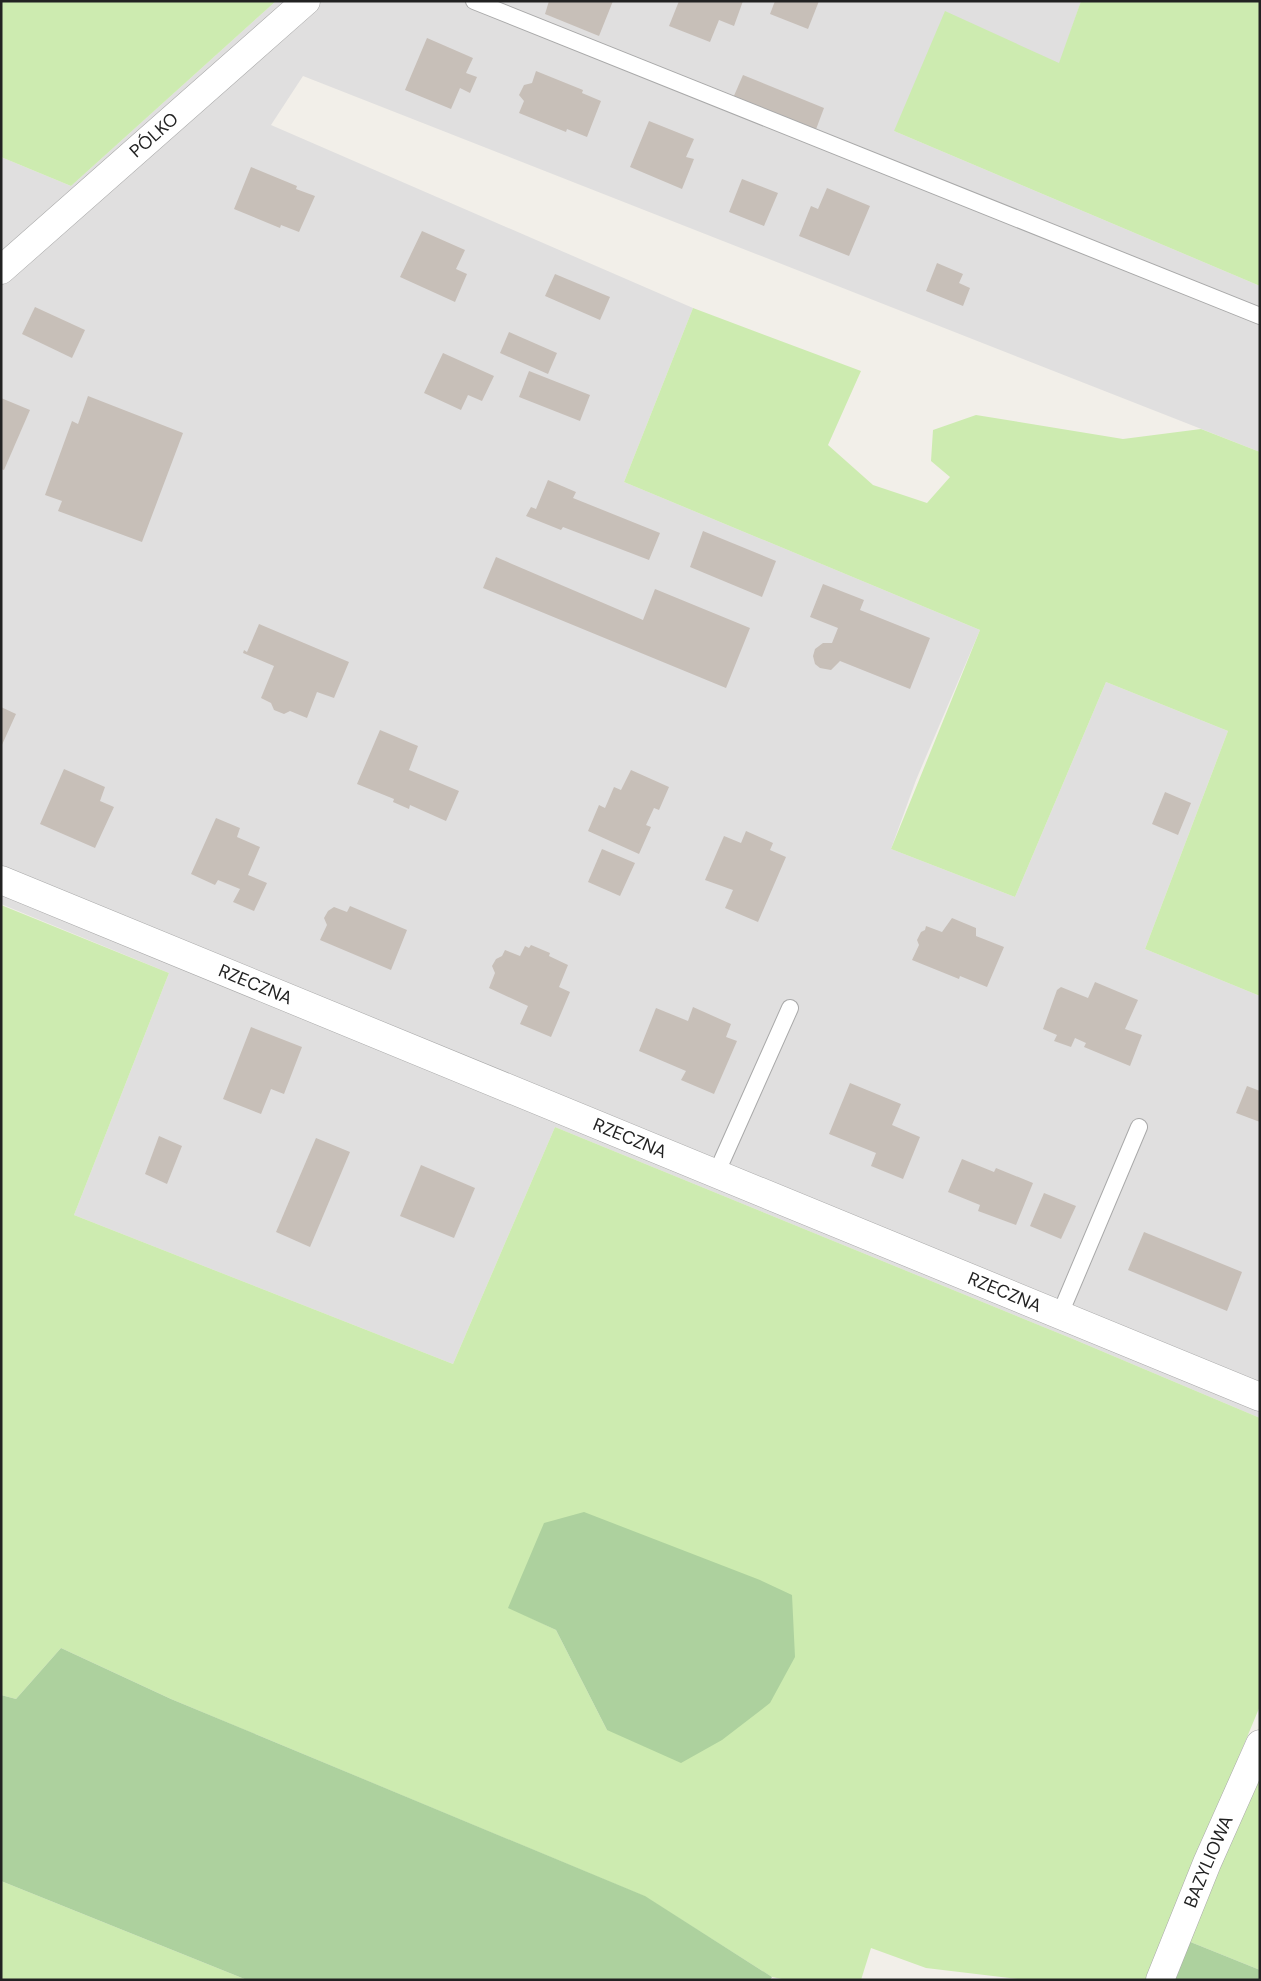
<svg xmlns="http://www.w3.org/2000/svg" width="1261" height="1981" font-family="'DM Sans',sans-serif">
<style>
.residential{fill:#e0dfdf}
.grass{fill:#cdebb0;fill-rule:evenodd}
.forest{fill:#add19e}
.building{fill:#c7bfb8}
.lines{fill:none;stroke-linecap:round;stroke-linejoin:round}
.lane-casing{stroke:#a9a9a9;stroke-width:18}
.street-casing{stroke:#a9a9a9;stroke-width:29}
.lane{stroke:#fff;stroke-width:16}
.street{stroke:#fff;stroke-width:28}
.labels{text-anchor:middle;stroke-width:4;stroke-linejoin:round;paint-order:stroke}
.street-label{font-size:18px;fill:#222;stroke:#fff}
</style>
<rect width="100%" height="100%" fill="#f2efe9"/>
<!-- residential -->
<polygon class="residential" points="276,1 1081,1 1060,63 894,131 1260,286 1260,452 303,76 271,125 693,308 624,482 980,630 916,780 891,849 1015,897 1106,682 1228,731 1145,949 1260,996 1260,1418 1073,1339 555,1127 453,1364 74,1215 169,973 1,904 1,157 71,186"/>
<!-- grass -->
<g class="grass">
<polygon points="1,1 276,1 71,186 1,157"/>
<polygon points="1081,1 1260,1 1260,286 894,131 945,11 1059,63"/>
<polygon points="693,308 861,371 828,445 873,485 927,503 950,477 931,461 933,430 976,415 1123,439 1201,429 1260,452 1260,996 1145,949 1228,731 1106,682 1015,897 891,849 980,630 624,482"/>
<path d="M1,905L169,973L74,1215L453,1364L555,1127L1073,1339L1260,1418V1706L1146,1980H1026L926,1968L871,1948L861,1980H787L772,1977L644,1896L171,1699L61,1648L16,1699L1,1695ZM508,1607L770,1703L607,1730L556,1630Z"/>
<polygon points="1260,1768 1260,1970 1188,1941"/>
<polygon points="1,1881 247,1980 1,1980"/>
</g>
<!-- forest -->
<g class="forest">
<polygon points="584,1512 760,1580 792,1595 795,1657 770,1703 722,1740 681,1763 607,1730 556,1630 508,1608 544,1523"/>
<polygon points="61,1648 171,1699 645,1896 772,1977 770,1980 247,1980 1,1881 1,1695 16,1699"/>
<polygon points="1188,1941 1260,1970 1260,1980 1172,1980"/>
</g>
<!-- building -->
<g class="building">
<polygon points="549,1 613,1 599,36 545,14"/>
<polygon points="679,1 743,1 734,26 719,20 710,42 669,26"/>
<polygon points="775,1 819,1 808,29 770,14"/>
<polygon points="427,38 473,58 466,73 477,77 470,93 460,88 451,109 405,90"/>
<polygon points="536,71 583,90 582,93 601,101 587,137 567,129 566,132 519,113 524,101 519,95 524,85 532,83"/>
<polygon points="743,75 824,108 815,132 733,98"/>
<polygon points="649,121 694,139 686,157 694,159 682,189 630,167"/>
<polygon points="251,167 297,186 296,189 315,196 299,232 281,225 280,228 234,209"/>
<polygon points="742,179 778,193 764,226 729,212"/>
<polygon points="827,188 870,206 849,256 799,236 811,206 818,209"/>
<polygon points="422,231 465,250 456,269 467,274 455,302 400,277"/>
<polygon points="937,263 963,274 959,283 970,288 963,306 926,291"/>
<polygon points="555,274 610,297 600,320 545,296"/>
<polygon points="35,307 85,330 72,358 22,334"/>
<polygon points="509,332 557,353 548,374 500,353"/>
<polygon points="443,353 494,376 482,401 468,395 461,410 424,393"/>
<polygon points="529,371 590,395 580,421 519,397"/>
<polygon points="88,396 183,433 142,542 58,511 62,501 45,495 72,421 78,424"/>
<polygon points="1,398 30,410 4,470 1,469"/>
<polygon points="548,480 576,492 573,498 660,533 649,560 563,527 561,530 526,516 531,507 536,509"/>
<polygon points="703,531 776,561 762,597 690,567"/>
<polygon points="496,557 643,620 655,589 750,628 726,688 483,588"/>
<polygon points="823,584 864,600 860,610 930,638 910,689 840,661 831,670 820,668 815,664 813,656 815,649 823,643 832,643 838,628 810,617"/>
<polygon points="259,624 349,662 334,698 317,692 307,718 290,711 284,714 274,710 271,703 261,698 274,666 243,653 244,650 247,652"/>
<polygon points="1,707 16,714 1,747"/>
<polygon points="380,730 418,746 409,770 459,791 446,821 410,805 409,809 393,802 394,799 357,784"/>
<polygon points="64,769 105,787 100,801 114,807 95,848 40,824"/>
<polygon points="631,770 669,787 659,810 654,808 646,825 651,827 639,854 588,831 599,805 605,808 614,787 621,790"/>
<polygon points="1165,792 1191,803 1178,835 1152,824"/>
<polygon points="216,818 240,828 237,837 260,847 248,875 267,883 254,911 233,902 240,889 218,880 215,885 191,874"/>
<polygon points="746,831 773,843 770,850 786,857 758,922 725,908 733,890 705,880 724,836 741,843"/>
<polygon points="602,849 635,863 620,896 588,882"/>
<polygon points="350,906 407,930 391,970 320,940 327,925 324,918 328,911 334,907 347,912"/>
<polygon points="952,918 976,928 976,936 1004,947 987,987 960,976 959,979 912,960 919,945 917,940 921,932 925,930 926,926 942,932"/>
<polygon points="531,945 550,953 549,956 568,965 559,987 570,992 551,1037 520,1024 528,1006 489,988 495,973 492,966 496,959 502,956 505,950 520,956 525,946 529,948"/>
<polygon points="1095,982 1138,1000 1125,1029 1142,1035 1130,1066 1084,1047 1086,1043 1075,1038 1071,1047 1054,1041 1057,1035 1043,1029 1057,990 1061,987 1088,998"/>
<polygon points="693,1007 731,1024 726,1037 737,1041 714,1094 681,1080 686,1071 639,1051 656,1008 688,1021"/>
<polygon points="251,1027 302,1047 284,1094 271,1089 261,1114 223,1099"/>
<polygon points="850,1083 901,1104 892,1125 920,1137 903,1179 871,1166 876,1153 829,1134"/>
<polygon points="1247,1086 1260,1091 1260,1122 1236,1113"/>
<polygon points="159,1136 182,1146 167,1184 145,1174"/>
<polygon points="316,1138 350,1152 310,1247 276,1232"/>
<polygon points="962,1159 994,1172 996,1168 1033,1183 1016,1225 978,1211 980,1205 948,1192"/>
<polygon points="421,1165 475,1188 454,1238 400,1216"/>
<polygon points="1044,1193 1076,1206 1061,1239 1030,1226"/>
<polygon points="1144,1232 1242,1272 1227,1311 1128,1270"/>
</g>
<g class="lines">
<!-- lane casing -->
<g class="lane-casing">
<g id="lane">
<polyline points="474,1 1260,316"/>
<polyline points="716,1174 790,1008"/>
<polyline points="1060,1314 1139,1127"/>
</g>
</g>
<!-- street casing -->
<g class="street-casing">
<g id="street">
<path id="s1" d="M1,270L306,1"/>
<path id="s2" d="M1,880L1260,1397"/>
<path id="s3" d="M1160,1980L1207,1863L1260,1744"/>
</g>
</g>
<!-- lane -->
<use href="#lane" class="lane"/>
<!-- street -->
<use href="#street" class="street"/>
</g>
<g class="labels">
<!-- street labels -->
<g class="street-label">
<text dy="6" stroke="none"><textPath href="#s1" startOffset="204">PÓLKO</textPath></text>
<text dy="6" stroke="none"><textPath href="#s2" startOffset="275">RZECZNA</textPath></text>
<text dy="6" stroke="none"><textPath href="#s2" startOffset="680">RZECZNA</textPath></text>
<text dy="6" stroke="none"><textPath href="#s2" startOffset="1085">RZECZNA</textPath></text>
<text dy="6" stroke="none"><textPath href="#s3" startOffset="128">BAZYLIOWA</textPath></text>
</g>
</g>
<!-- border -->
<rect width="1261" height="1981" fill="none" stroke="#222222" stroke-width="5"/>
</svg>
